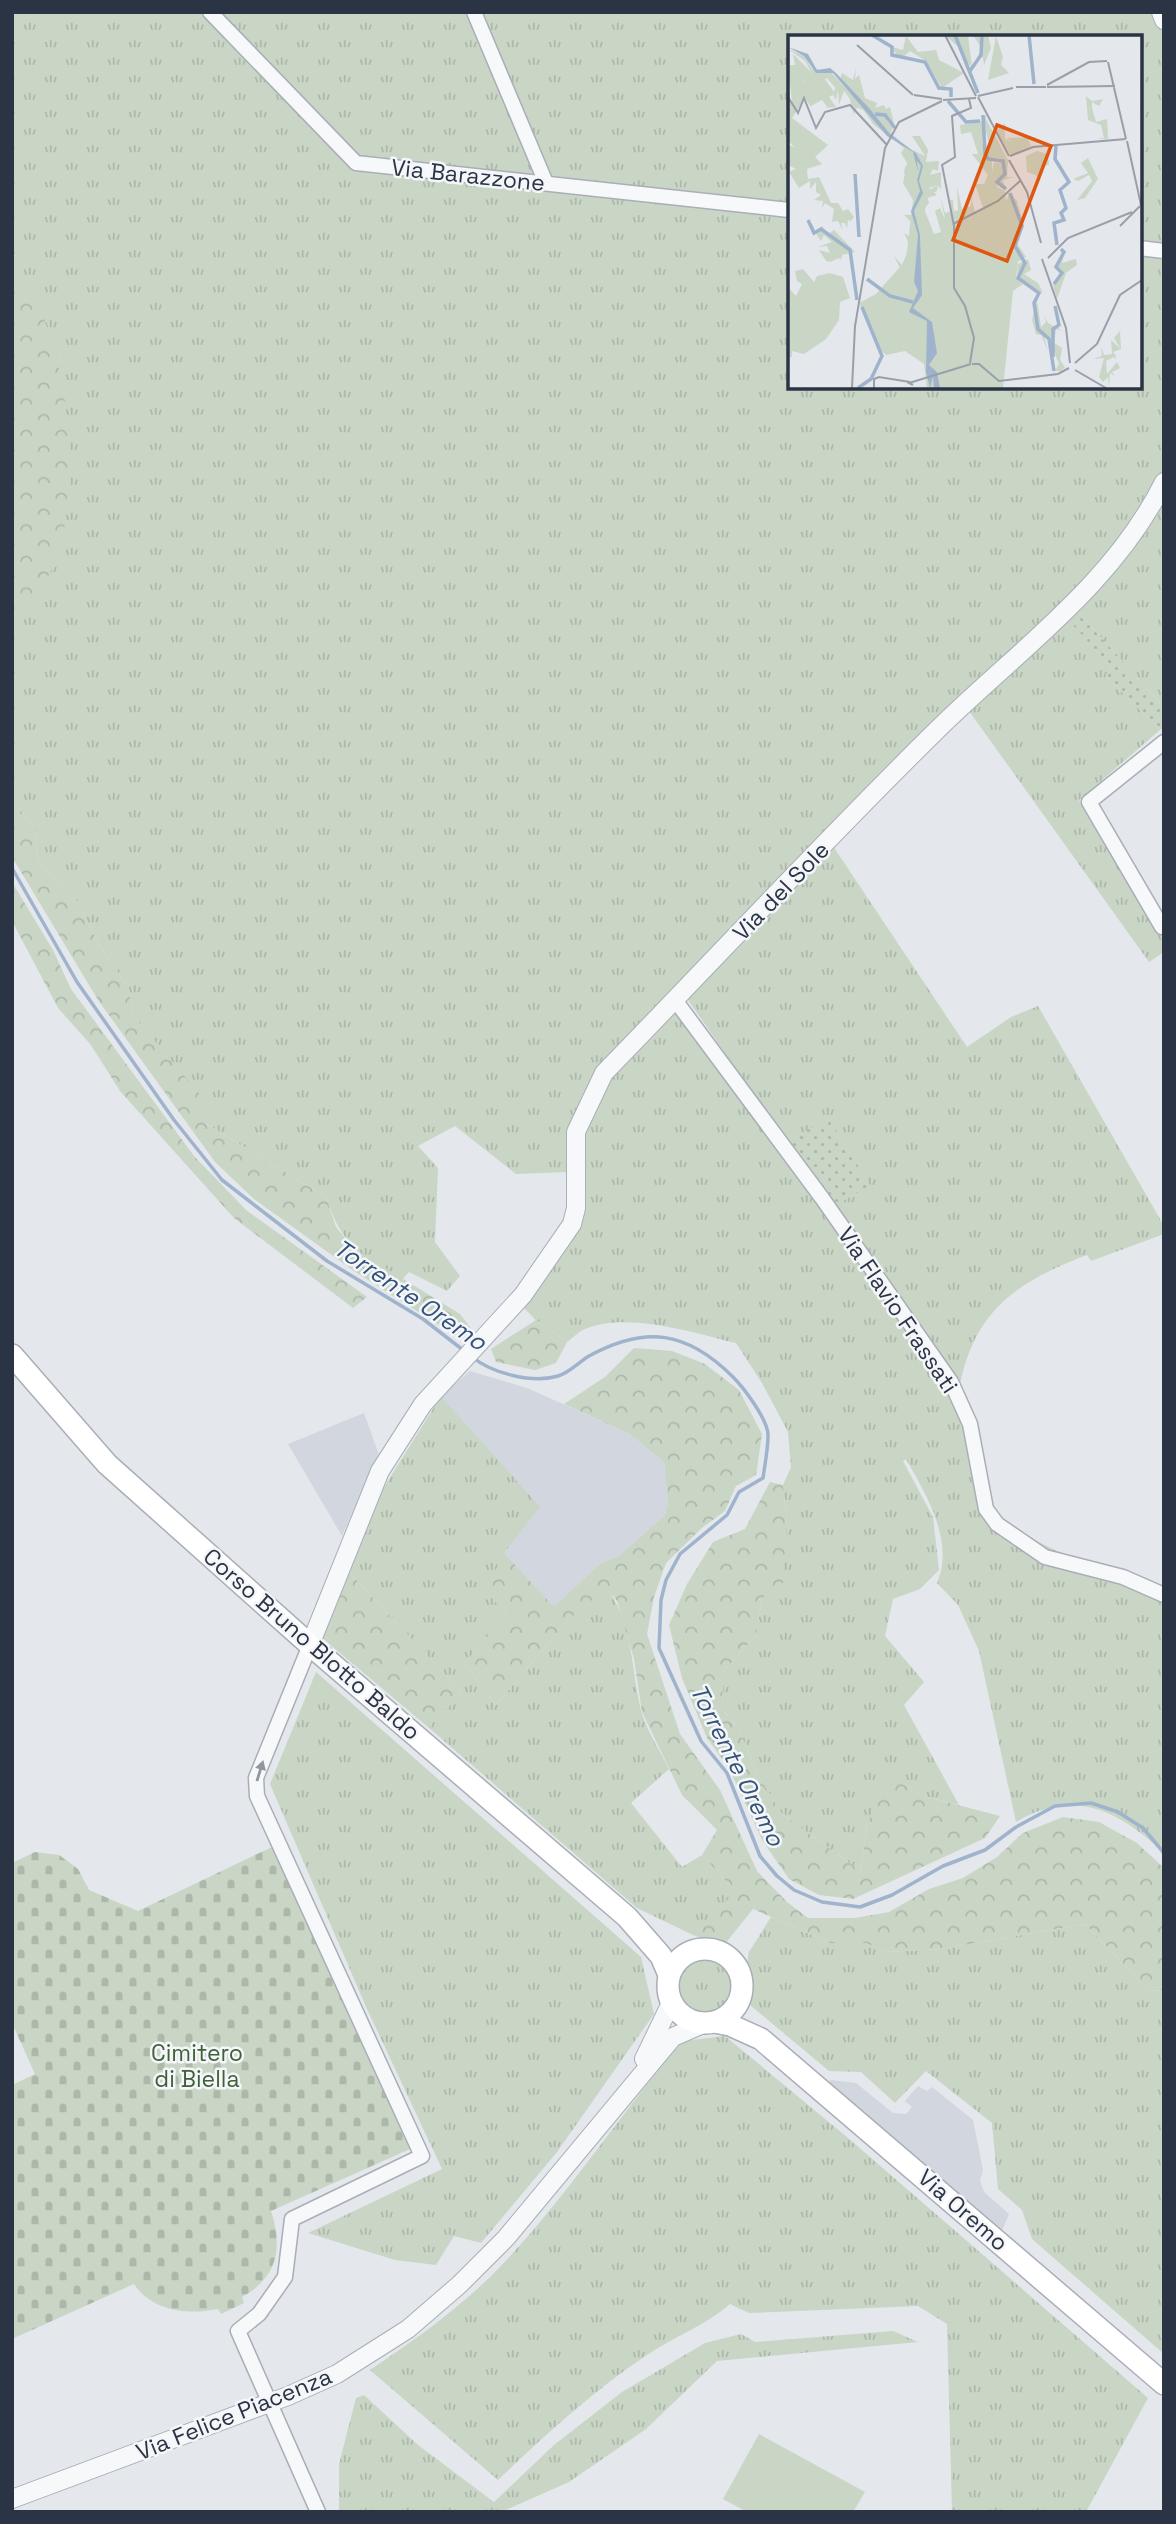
<svg xmlns="http://www.w3.org/2000/svg" width="1176" height="2524" font-family="'Space Grotesk',sans-serif">
<style>
.built{fill:#d2d6de}
.grass{fill:url(#grass-tufts);fill-rule:evenodd}
.forest{fill:url(#forest-crowns)}
.cemetery{fill:url(#cemetery-stones)}
.garden{fill:url(#garden-dots)}
.pitch{fill:#c9d6c5}
.lines{fill:none;stroke-linecap:round;stroke-linejoin:round}
.stream{stroke:#9fb4cc;stroke-width:3.5}
.minor-casing{stroke:#a9aeb7;stroke-width:17}
.tertiary-casing{stroke:#a9aeb7;stroke-width:20}
.secondary-casing{stroke:#a9aeb7;stroke-width:24}
.minor{stroke:#f7f8fa;stroke-width:14}
.tertiary{stroke:#f7f8fa;stroke-width:18}
.secondary{stroke:#fff;stroke-width:21}
.oneway{fill:#9196a0}
.labels{text-anchor:middle;stroke-width:5;stroke-linejoin:round;paint-order:stroke}
.street-label{font-size:23px;fill:#2b3445;stroke:#f4f6f9}
.park-label{font-size:23px;fill:#3f6138;stroke:#f4f6f9}
.water-label{font-size:24px;font-style:italic;fill:#34527a;stroke:#f4f6f9}
.inset-river{fill:none;stroke:#9fb4cc;stroke-width:3.5}
.inset-road{fill:none;stroke:#9a9fa9;stroke-width:2}
.view{fill:#df570f;fill-opacity:0.15;stroke:#df570f;stroke-width:3.5}
.inset-edge{fill:none;stroke:#2b3445;stroke-width:3.5}
</style>
<defs>
<pattern id="grass-tufts" width="24" height="20" patternUnits="userSpaceOnUse" patternTransform="scale(1.75)"><rect width="24" height="20" fill="#c9d6c5"/><path d="M3 7l-1-3M5 7V3M7 7l1-3M15 17l-1-3M17 17v-4M19 17l1-3" fill="none" stroke="#adb8ab"/></pattern>
<pattern id="forest-crowns" width="20" height="18" patternUnits="userSpaceOnUse" patternTransform="scale(1.75)"><rect width="20" height="18" fill="#c9d6c5"/><path d="M2 6a3 3 0 1 1 6 0M12 15a3 3 0 1 1 6 0" fill="none" stroke="#adb8ab"/></pattern>
<pattern id="cemetery-stones" width="16" height="16" patternUnits="userSpaceOnUse" patternTransform="scale(1.75)"><rect width="16" height="16" fill="#c9d6c5"/><path d="M2 7V4a2 2 0 0 1 4 0v3zM10 15v-3a2 2 0 0 1 4 0v3z" fill="#adb8ab"/></pattern>
<pattern id="garden-dots" width="8" height="8" patternUnits="userSpaceOnUse" patternTransform="scale(1.75)"><rect width="8" height="8" fill="#c9d6c5"/><path d="M2 2h.1M6 6h.1" fill="none" stroke="#adb8ab" stroke-width="1.8" stroke-linecap="round"/></pattern>
</defs>
<rect width="100%" height="100%" fill="#e4e7ec"/>
<!-- built -->
<g class="built">
<polygon points="470,1371 527,1388 628,1433 664,1462 668,1504 665,1515 619,1556 601,1563 554,1608 504,1553 539,1507 441,1396"/>
<polygon points="364,1413 380,1458 366,1482 342,1536 288,1444"/>
<polygon points="830,2080 856,2083 893,2113 906,2114 912,2107 905,2101 918,2086 927,2091 932,2087 973,2120 983,2170 980,2181 984,2192 1009,2214 1001,2233 829,2087"/>
</g>
<!-- grass -->
<g class="grass">
<path d="M12,12H1164V474L1125,540L676,987L957,1388L966,1429L963,1430C967,1454 973,1482 987,1502C1016,1544 1116,1574 1164,1594V1853C1118,1810 1074,1788 1016,1822L979,1651L958,1605L937,1583C955,1542 926,1494 906,1459L903,1461L933,1517L939,1570L920,1589L893,1599L885,1636L924,1682L904,1705L959,1805L923,1796L901,1783L867,1825L861,1871L782,1814L758,1775L738,1728L722,1709L723,1672L756,1635L762,1598L787,1524L783,1485L791,1467L788,1432L762,1383L736,1343C695,1333 626,1311 585,1329C579,1331 573,1338 567,1342L536,1320L524,1308L576,1228L568,1172L516,1174L455,1126L418,1146L438,1168L435,1242L460,1276L447,1291L409,1272L402,1280C359,1255 342,1245 326,1197L205,1123L158,1046L133,1015L129,989L99,945L73,894L38,862L35,829L12,799V634L26,611L32,294L12,269ZM789,37H1139V387H789Z"/>
<polygon points="1164,495 1164,708 1073,606"/>
<polygon points="1064,614 1112,668 1106,676 1160,730 1079,800 1164,939 1164,952 1149,962 969,711"/>
<path d="M833,846L967,1047L1011,1017L1038,1006L1164,1226V1234L1091,1261L1087,1255C1019,1281 975,1309 960,1385L833,1207L828,1119L787,1142L688,1000V992Z"/>
<path d="M441,1396L540,1507L504,1553L486,1591L507,1614L465,1663L496,1705L566,1622L606,1587C633,1622 631,1669 641,1710C646,1730 660,1750 669,1769L631,1803L682,1867L702,1855L736,1892L695,1936L637,1908L428,1727L462,1693L347,1570L376,1500Z"/>
<polygon points="316,1672 641,1957 654,2014 557,2152 481,2243 454,2236 436,2265 395,2260 308,2233 442,2169 367,2009 270,1784"/>
<polygon points="771,1917 830,1943 866,1943 886,1952 941,1949 1085,1924 1149,1991 1164,1990 1164,2354 1032,2239 1022,2210 998,2189 992,2123 926,2071 895,2103 861,2072 829,2071 750,2005 746,1967 749,1952"/>
<circle cx="705" cy="1986" r="30"/>
<path d="M725,2036L848,2138L1148,2398L1086,2512H952L947,2324L918,2306L749,2313L730,2304C705,2326 675,2336 647,2355C593,2391 545,2435 498,2480L370,2370C412,2342 451,2314 488,2279C561,2207 616,2118 683,2041Z"/>
<polygon points="893,2331 918,2342 717,2361 646,2429 569,2482 501,2512 339,2512 339,2464 356,2398 364,2395 418,2445 494,2502 554,2445 622,2392 705,2343 741,2334 755,2342"/>
</g>
<!-- forest -->
<g class="forest">
<path d="M12,269C19,277 27,285 32,294C69,358 80,480 59,550C52,576 27,610 12,634Z"/>
<polygon points="12,799 35,829 38,862 73,894 99,945 129,989 133,1015 204,1099 205,1123 326,1197 336,1227 353,1248 460,1314 476,1335 467,1343 354,1271 254,1199 215,1162 98,1000 12,857"/>
<polygon points="12,882 53,950 71,989 194,1156 246,1210 367,1297 353,1308 234,1218 120,1091 91,1045 58,1008 12,921"/>
<polygon points="536,1320 567,1342 556,1363 535,1370 496,1362 491,1349"/>
<polygon points="634,1348 672,1351 705,1364 739,1390 762,1434 756,1475 736,1486 725,1511 703,1527 666,1563 654,1597 647,1634 680,1734 720,1790 757,1871 787,1902 808,1918 855,1918 889,1912 929,1889 963,1878 997,1857 1023,1833 1063,1817 1099,1822 1137,1843 1164,1868 1164,1990 1149,1991 1085,1924 941,1949 886,1952 866,1943 830,1943 753,1909 724,1945 695,1936 735,1891 702,1855 717,1830 682,1795 642,1712 634,1659 617,1601 606,1588 566,1622 496,1705 465,1663 507,1614 485,1591 504,1553 554,1607 601,1563 619,1556 665,1515 668,1504 664,1462 628,1433 564,1404 605,1377"/>
<polygon points="770,1482 783,1485 787,1524 783,1583 762,1598 756,1635 723,1672 722,1709 738,1728 758,1775 782,1814 861,1871 867,1825 880,1793 901,1783 923,1796 1000,1816 985,1838 853,1899 819,1895 789,1879 762,1840 730,1770 707,1738 682,1678 669,1625 687,1584 713,1542 745,1529"/>
<polygon points="347,1570 462,1693 428,1727 321,1637"/>
</g>
<!-- cemetery -->
<path class="cemetery" d="M274,1846L410,2149L271,2211C283,2247 278,2277 242,2297L244,2303L221,2314L218,2309C189,2315 153,2312 134,2284L12,2339V2085L35,2074L12,2023V1863L35,1852L59,1855L78,1869L89,1890L138,1911Z"/>
<!-- garden -->
<g class="garden">
<polygon points="1073,606 1164,708 1164,727 1160,730 1105,675 1112,668 1064,615"/>
<polygon points="828,1118 870,1185 833,1207 787,1142"/>
</g>
<!-- pitch -->
<polygon class="pitch" points="759,2434 865,2492 853,2512 747,2512 723,2499"/>
<g class="lines">
<!-- stream -->
<g class="stream">
<polyline points="12,868 77,982 174,1120 222,1180 327,1261 423,1319 463,1350"/>
<path d="M472,1357C492,1373 532,1384 558,1376C569,1373 579,1362 589,1356C646,1325 687,1331 733,1377C744,1388 768,1420 768,1435C768,1449 765,1464 763,1478L739,1492L727,1515L680,1554L666,1580L661,1600L659,1648L701,1741L727,1773L760,1856L777,1876L794,1890L822,1902L860,1907L892,1895L943,1866L985,1850L1016,1827L1055,1806L1091,1803L1118,1812L1143,1828L1164,1853"/>
</g>
<!-- minor casing -->
<g class="minor-casing">
<g id="minor">
<polyline points="210,12 356,163 789,210"/>
<polyline points="474,12 546,183"/>
<polyline points="1139,248 1164,251"/>
<polyline points="1162,927 1089,802 1164,742"/>
<polyline points="675,1000 822,1198 951,1382 970,1424 986,1509 997,1524 1045,1557 1123,1577 1164,1595"/>
<polyline points="310,1645 256,1778 257,1796 422,2156 292,2219 285,2277 259,2314 238,2331 318,2512"/>
</g>
</g>
<!-- tertiary casing -->
<g class="tertiary-casing">
<g id="tertiary">
<polyline points="1161,12 1164,20"/>
<path d="M310,1645L380,1471L423,1404L523,1295L572,1224L576,1208V1132L604,1073C715,959 823,842 936,731C1016,652 1113,585 1164,482"/>
<polyline points="644,2059 671,2003"/>
<polyline points="12,2499 288,2396 337,2374 408,2329 459,2285 506,2238 673,2037 703,2024"/>
</g>
</g>
<!-- secondary casing -->
<g class="secondary-casing">
<g id="secondary">
<polyline points="12,1355 107,1464 310,1645 627,1917 661,1956 669,1975"/>
<circle cx="705" cy="1986" r="37"/>
<polyline points="714,2022 730,2025 761,2039 1164,2384"/>
</g>
</g>
<!-- minor -->
<use href="#minor" class="minor"/>
<!-- tertiary -->
<use href="#tertiary" class="tertiary"/>
<!-- secondary -->
<use href="#secondary" class="secondary"/>
</g>
<!-- one-way arrows -->
<defs><path id="oneway-solid" d="M-6-.8H1V-3.2L6.5 0L1 3.2V.8H-6Z" transform="scale(1.75)"/></defs>
<use class="oneway" href="#oneway-solid" transform="translate(260 1771) rotate(-73)"/>
<g class="labels">
<!-- street labels -->
<g class="street-label">
<text transform="translate(468 175) rotate(6)" y="8">Via Barazzone</text>
<text transform="translate(781 891) rotate(-46)" y="8">Via del Sole</text>
<text transform="translate(898 1310) rotate(56)" y="8">Via Flavio Frassati</text>
<text transform="translate(312 1644) rotate(41)" y="8">Corso Bruno Blotto Baldo</text>
<text transform="translate(963 2210) rotate(41)" y="8">Via Oremo</text>
<text transform="translate(234 2414) rotate(-22)" y="8">Via Felice Piacenza</text>
</g>
<!-- park labels -->
<g class="park-label">
<text x="197" y="2061">Cimitero<tspan x="197" dy="26">di Biella</tspan></text>
</g>
<!-- water labels -->
<g class="water-label">
<text transform="translate(410 1295) rotate(34)" y="8">Torrente Oremo</text>
<text transform="translate(737 1765) rotate(63)" y="8">Torrente Oremo</text>
</g>
</g>
<!-- overview -->
<g transform="translate(788 35)">
<rect width="354" height="354" fill="#e4e7ec"/>
<path d="M118,1L130,17L148,15L151,25L176,38L154,53L138,26L122,16L115,22L108,19L104,12L115,15ZM5,19L30,44L34,40L46,57L47,53L50,55L48,65L45,60L41,62L48,72L36,73H40L34,65L23,71L16,46L0,30H7ZM61,60L74,62L92,76L102,72L106,88L98,82L104,99L135,127L151,126L150,136L145,134L142,140L153,137V155L150,150L141,153L149,160L139,163L137,176L146,199L153,197L147,176L152,173L157,184L152,161L157,178L163,176L161,165H165L166,176L170,175L169,152L174,174L183,171V162L187,177L195,173L187,149H196L200,140L184,119H190L183,97L173,99L172,90L191,87L198,91L197,82L219,123L203,119L198,96L194,106L199,122L204,125V137L206,127L215,129L209,152L217,156L218,166L221,159L224,163L232,192L222,212L230,228L228,243L235,249L225,256L215,353H139L136,329L117,316L98,320L91,313L71,268L88,259L118,225L125,165L115,148L119,128L113,118L117,112L86,90L73,72L67,74L66,81ZM298,61L304,66L315,64L311,71L304,67V73L308,87L319,84L320,104H309L316,103L313,90L300,85ZM217,88V104L226,108L218,103L247,102L246,107L240,104L243,111L223,121L208,96Z" fill="#c9d6c5"/>
<path d="M185,0H200L203,13L196,30L195,22L190,24L193,12ZM158,1H180L184,32L177,25L182,36L176,28L175,16ZM208,1L215,22L213,30L221,38L200,45ZM0,14L16,21L24,34L41,35L80,77L68,72L56,56L51,70L50,56L39,43L30,49L17,26ZM0,30L11,37L24,63L23,72L17,63L4,83L40,110L27,122L34,129L19,134L20,144L31,142L43,168H50L55,176L60,174L66,182L62,187L60,184L59,194L57,188H53L55,196L50,186L44,187L46,174L37,168L34,173L35,166L26,165L33,160L28,157V147L22,154V146L11,153L1,137L8,134L0,130V110L6,112L0,105V62L4,67ZM68,33L67,44L71,40L77,63L89,68L87,73L96,70L98,74L93,77L99,79L94,82L105,92L102,99L87,83L92,80L84,78L52,44L54,38L65,45ZM198,80V113L220,124L219,142H227L215,145L217,152L213,153L209,147L213,144H209L215,129L205,125L213,123H198L195,115L196,91L187,88L189,96L186,88L179,89L193,86L194,87ZM124,101H132L140,115L137,132L133,140L136,158L150,150L149,156L139,161L141,168L131,181L141,197V214L131,222L126,177L135,158L131,146L136,133L125,115L137,121ZM103,102L125,117L127,122V129L129,134V126L133,131L130,159L122,153L126,145L118,144L116,136L118,130L124,137L119,129L127,123ZM300,123L310,144L297,163L289,165L304,146L301,140L290,146L285,144L300,138L293,128ZM221,158L229,166L236,191L228,207L238,222L227,228L222,210L232,186ZM116,180H124L128,188V223L112,233L106,221L114,230L122,211L116,198L122,202L124,188ZM19,185L25,190L27,197L34,191L40,199L46,195L67,217L54,220L53,225L51,223L42,227L38,226L31,215L42,218L39,211L30,212L44,207L36,200L33,206ZM140,218L138,251L143,254L139,256L145,263V276L127,270L135,236L131,224ZM276,220L274,228L288,224L289,230L278,238L269,264L265,250L275,239L267,232ZM240,224L243,235L236,239L250,248L255,258L232,244L233,236L229,243L235,246L237,249L229,244L230,229ZM129,225L126,247L113,249V235ZM15,234L26,247L29,241L42,238L55,242L62,263L52,267L51,285L38,304L16,319L4,316V322H0V252L8,261L14,249L9,246L7,236ZM168,236H176L182,246L181,262L188,267L189,284L181,282L187,280L183,267L181,272L177,269L182,266L175,264L180,260L171,261L166,252ZM126,250V265L113,267L109,253L123,256ZM249,265L253,292L258,287L256,280L260,288L275,296L268,294L266,308L274,313L272,325L277,332L273,336H267L271,329L260,302L255,298L260,316L253,300L248,299L244,285ZM104,267L109,268L112,279L106,281L108,285L103,293H119L113,286L118,282L113,279L114,269L122,271V279L139,286L138,308L131,302L123,306L128,296H119L116,305L111,297H101L104,282L97,287L96,286L107,278ZM125,273L145,277L149,305L162,332L146,335L141,331L149,318L145,288ZM332,296L333,314L325,317L328,321L327,325L326,322L318,326L319,339L329,327L332,333L324,337L327,341L322,338L321,351L320,342L315,347L311,342L316,323L305,324L314,321L313,312L316,320L324,319L323,305L332,313L326,303ZM174,335L172,345L180,341L177,353V348L167,345L166,353H152L151,341L167,336L169,342Z" fill="#c9d6c5"/>
<path d="M249,116L260,119L261,130L254,131L250,141L239,137L238,121Z" fill="#c9d6c5"/>
<path d="M0,12L20,19L29,35L42,33L48,38L81,73L102,99L128,118L135,131L131,146L135,158L126,176L132,200L134,260L125,273L144,287L149,318L141,330L149,337L152,353H146L145,341L142,353L138,337L139,286L121,277L130,256L126,247L130,200L123,176L132,156L129,145L133,131L129,126L130,137L125,117L99,101L45,38H28L16,21Z" fill="#9fb4cc"/>
<path class="inset-river" d="M84,0L104,12V20L137,27L151,53L163,54V62M167,0L190,58M241,0L246,49M182,36L193,20L194,0M160,66L178,87L192,86M87,79L97,80L107,93M195,80L197,119L200,124L215,126L217,139L209,147L218,154M268,111L267,124L281,147L272,155L278,173L273,178L276,185L266,188L269,210M67,139L71,202M222,158L234,191L227,211L237,228L230,243L251,258L246,268L250,294L261,304L266,336M20,185L26,198L33,194L62,215L69,265M79,244L102,261L125,267M266,249L274,238L268,232L276,217L273,214M265,322V294L271,290L267,271M70,353L83,344L94,321L74,272"/>
<path class="inset-road" d="M157,0L188,61M69,10L125,60M320,27L338,104M259,50L301,27L319,26M228,52H258M259,52L327,51M126,60L154,64M190,61L225,53M0,62L10,78L16,63L28,93L37,77L62,70L99,110M190,62L221,121M181,64L183,73L164,81L167,122L154,130L166,191V253L177,271L186,303L182,328M155,65L188,63M339,106L353,170M222,121L245,112L338,104M221,125L239,157L253,208M165,189L210,166L233,145M332,191L352,171M260,223L280,203L344,177M254,224L278,293L282,328M287,328L309,309L332,260L354,245M184,329H191L211,346L270,339L281,333M287,335L318,353M125,350L121,348L183,329M64,353L67,291L97,113L111,87L154,66M86,353V344L91,342L122,347"/>
<path class="view" d="M209,90L263,111L219,226L165,205Z"/>
<rect width="354" height="354" class="inset-edge"/>
</g>
<!-- border -->
<rect width="1176" height="2524" fill="none" stroke="#2b3445" stroke-width="28"/>
</svg>
